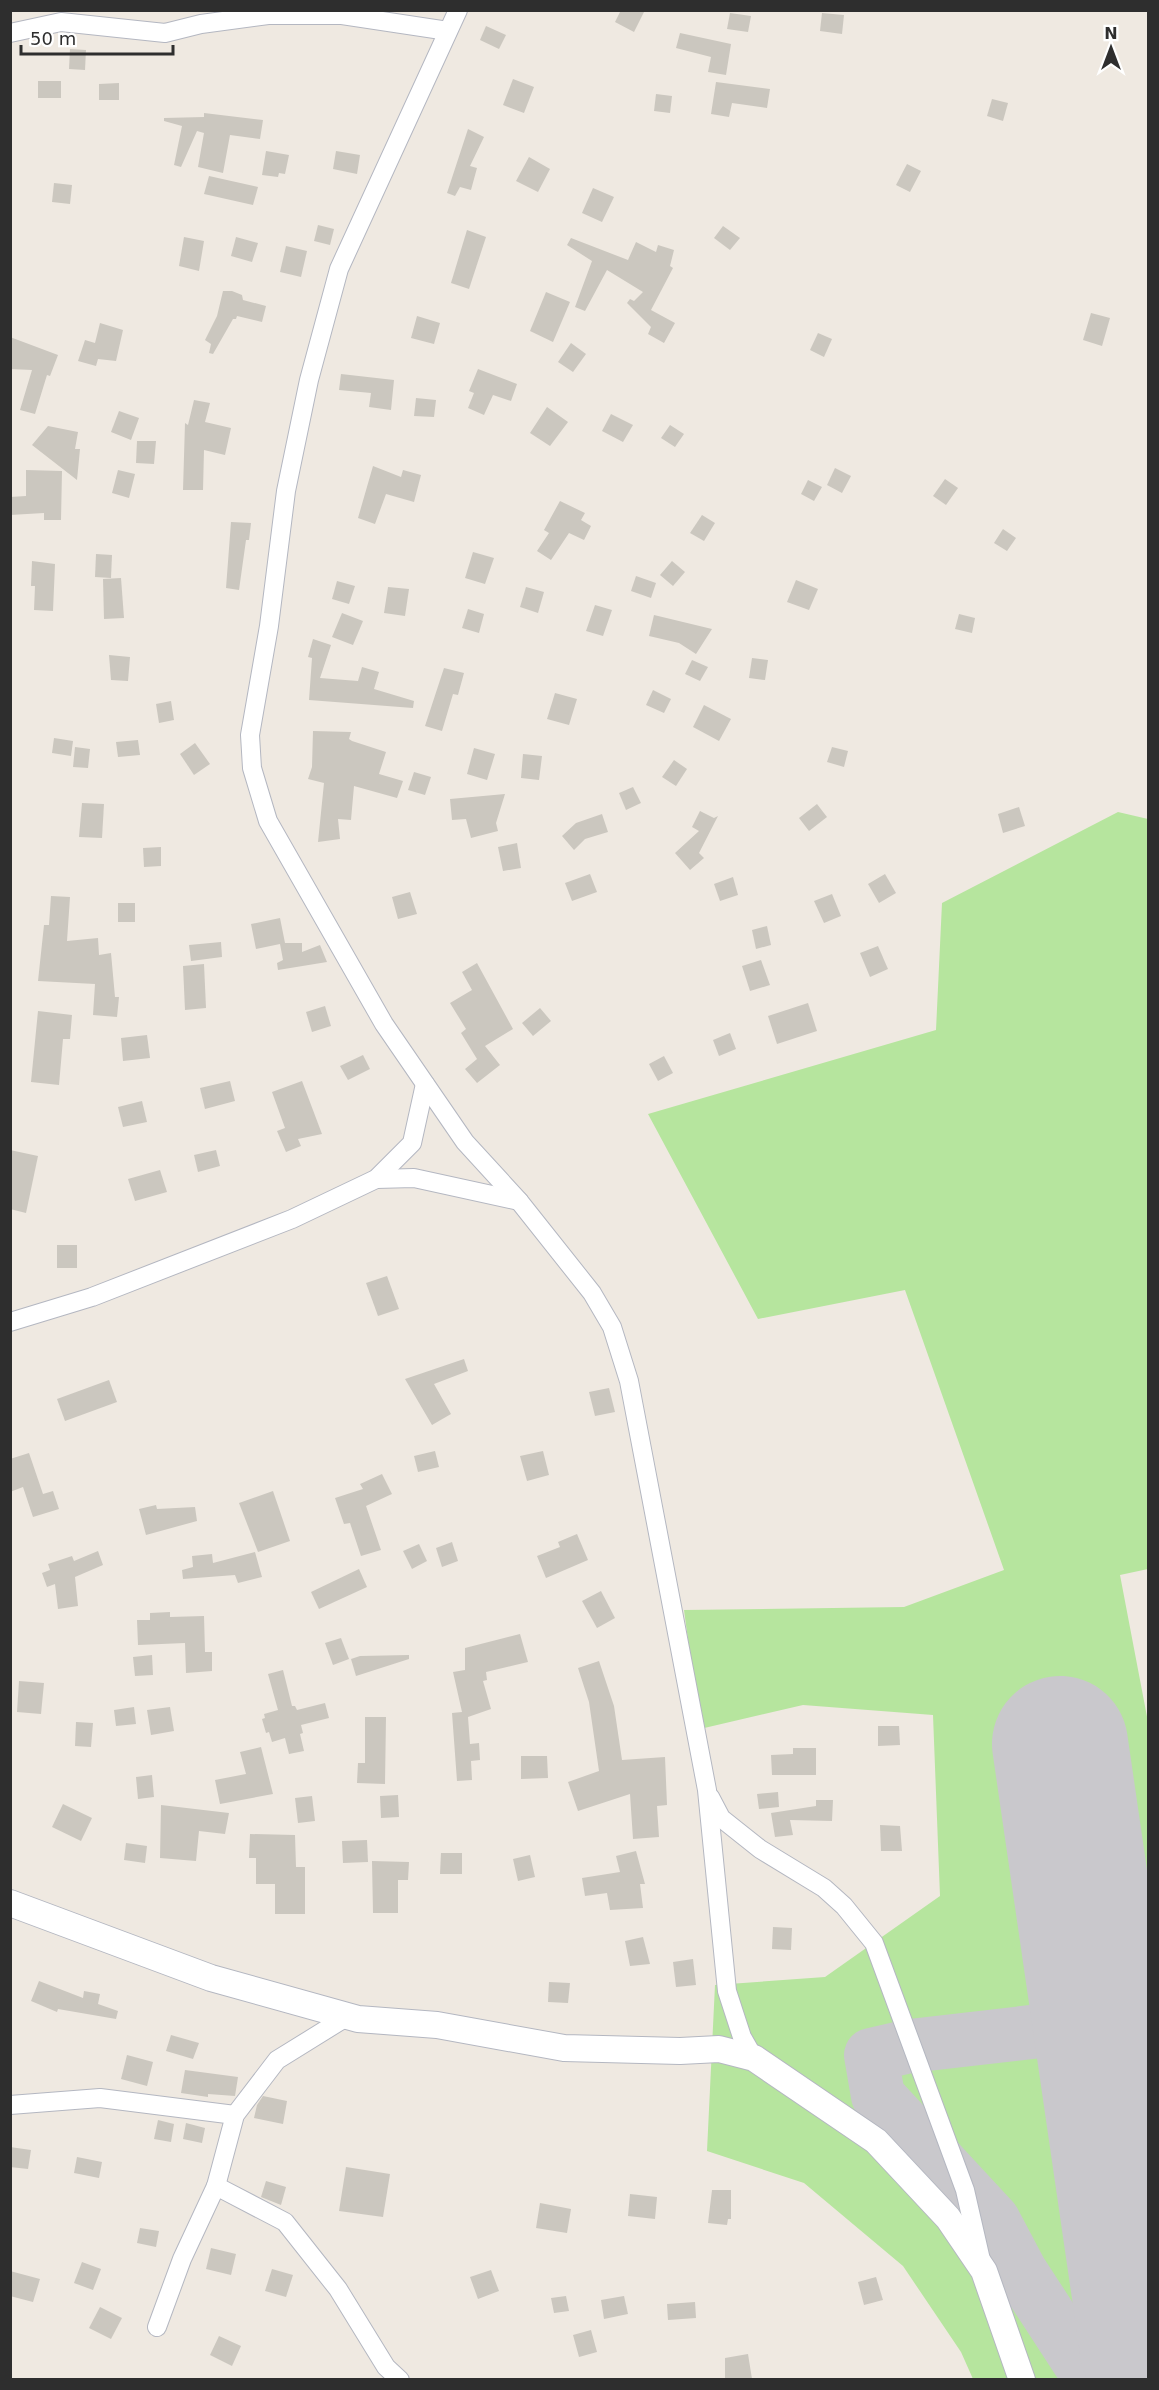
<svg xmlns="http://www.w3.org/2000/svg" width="1159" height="2390" font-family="'DejaVu Sans',sans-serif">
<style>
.green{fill:#b6e59e}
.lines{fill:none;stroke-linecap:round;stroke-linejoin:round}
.taxiway{stroke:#c9c8cc;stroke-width:54}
.runway{stroke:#c9c8cc;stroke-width:136}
.building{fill:#cbc7bf}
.street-casing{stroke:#b4b7c1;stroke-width:20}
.secondary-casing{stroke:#b4b7c1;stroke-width:28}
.street{stroke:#fff;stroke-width:18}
.secondary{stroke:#fff;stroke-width:26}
</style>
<rect width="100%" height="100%" fill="#efe9e1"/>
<!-- green -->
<polygon class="green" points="1118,812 1148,819 1148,1569 1120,1575 1148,1722 1148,2379 973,2379 961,2352 903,2266 804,2183 707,2151 715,1985 825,1977 940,1896 933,1715 803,1705 700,1729 684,1610 904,1607 1004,1570 905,1290 758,1319 648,1114 936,1030 942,903"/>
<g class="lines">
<!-- taxiway -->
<polyline class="taxiway" points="1091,2380 1020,2271 993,2220 878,2096 871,2055 910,2046 1101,2024"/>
<!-- runway -->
<polyline class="runway" points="1060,1744 1148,2349"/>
</g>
<!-- building -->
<g class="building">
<polygon points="621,10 645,10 634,32 615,22"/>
<polygon points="730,13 751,16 748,32 727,29"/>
<polygon points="822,13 844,15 842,34 820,31"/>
<polygon points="486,26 506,35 499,49 480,40"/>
<polygon points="680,33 731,44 726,75 708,72 711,57 676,48"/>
<polygon points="70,49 86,50 85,70 69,69"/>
<polygon points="513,79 534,87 524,113 503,105"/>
<rect x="38" y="81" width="23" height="17"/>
<polygon points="716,82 770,89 767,108 732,103 729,117 711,114"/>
<polygon points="119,83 119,100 99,100 99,84"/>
<polygon points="656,94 672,96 670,113 654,111"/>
<polygon points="992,99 1008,103 1003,121 987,116"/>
<polygon points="204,113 263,120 260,139 230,135 223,173 198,167 204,133 197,131 181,167 174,165 182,126 164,121 164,118 204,117"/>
<polygon points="468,129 484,137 470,166 477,168 471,190 460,187 455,196 447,193"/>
<polygon points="266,151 289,155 285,174 279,173 278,177 262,175"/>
<polygon points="336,151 360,155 357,174 333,169"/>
<polygon points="529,157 550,169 538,192 516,181"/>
<polygon points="907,164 921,171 910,192 896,185"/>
<polygon points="209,176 258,187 253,205 204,194"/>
<polygon points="54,183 72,185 70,204 52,202"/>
<polygon points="593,188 614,197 602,222 582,213"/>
<polygon points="318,225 334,229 330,245 314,241"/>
<polygon points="723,226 740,238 730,250 714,238"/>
<polygon points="467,230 486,237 469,289 451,283"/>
<polygon points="184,237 204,241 199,271 179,266"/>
<polygon points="236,237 258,243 252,262 231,256"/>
<polygon points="571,238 628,260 636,242 656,252 658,245 674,250 670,266 673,268 651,310 675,323 664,343 648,334 651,327 627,303 630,299 634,301 643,292 607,270 585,311 575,307 592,261 567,245"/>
<polygon points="286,246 307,251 301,277 280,272"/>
<polygon points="223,291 232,291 242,295 243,300 266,306 262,322 237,316 236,319 233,319 213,354 209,353 211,344 205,340 217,316"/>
<polygon points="546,292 570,302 553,342 530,331"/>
<polygon points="1091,313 1110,318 1102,346 1083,340"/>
<polygon points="417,316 440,323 434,344 411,338"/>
<polygon points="100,323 123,330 116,361 98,359 96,366 78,361 85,340 95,343"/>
<polygon points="818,333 832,339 824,357 810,350"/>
<polygon points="10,337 58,355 50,376 47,375 35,414 20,410 32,370 10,369"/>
<polygon points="571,343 586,354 573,372 558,362"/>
<polygon points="478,369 517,384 511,401 493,395 484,415 468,408 474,393 469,391"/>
<polygon points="341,374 394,380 391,410 369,407 371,393 339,390"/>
<polygon points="416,398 436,400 434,417 414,416"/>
<polygon points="194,400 210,403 205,422 231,428 225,455 204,450 203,490 183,490 185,423 188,425"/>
<polygon points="547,407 568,422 550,446 530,433"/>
<polygon points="119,411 139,418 131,440 111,432"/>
<polygon points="611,414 633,425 623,442 602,431"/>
<polygon points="670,425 684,434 675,447 661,438"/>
<polygon points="48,426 78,432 75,449 80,449 77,480 32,445"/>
<polygon points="137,441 156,441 154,464 136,463"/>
<polygon points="373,466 401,477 403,470 421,475 414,502 386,494 375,524 358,518"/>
<polygon points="835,468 851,476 842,493 827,485"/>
<polygon points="26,470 62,471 61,520 44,520 44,513 10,515 10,497 26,496"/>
<polygon points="118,470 135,474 129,498 112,493"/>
<polygon points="945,479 958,488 946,505 933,496"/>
<polygon points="808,480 822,487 814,501 801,494"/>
<polygon points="560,501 585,513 581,520 591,526 584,540 569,533 551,560 537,551 549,533 544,530"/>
<polygon points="702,515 715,523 704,541 690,533"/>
<polygon points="231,522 251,523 249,540 246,540 239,590 226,588"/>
<polygon points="1003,529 1016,538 1007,551 994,543"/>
<polygon points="473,552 494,558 485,584 465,578"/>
<polygon points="96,554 112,555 111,578 95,577"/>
<polygon points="32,561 55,564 53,611 34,610 35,586 31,586"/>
<polygon points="672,561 685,572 673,586 660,575"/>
<polygon points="636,576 656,583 651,598 631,591"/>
<polygon points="121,578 124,618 104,619 103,579"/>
<polygon points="796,580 818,589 809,610 787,602"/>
<polygon points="337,581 355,586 349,604 332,599"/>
<polygon points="388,587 409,589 405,616 384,613"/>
<polygon points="526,587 544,592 538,613 520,607"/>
<polygon points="595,605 612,610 603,636 586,631"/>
<polygon points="468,609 484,614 479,633 462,628"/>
<polygon points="342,613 363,621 353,645 332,637"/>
<polygon points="959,614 975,618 972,633 955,629"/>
<polygon points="654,615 712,629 696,654 679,643 649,636"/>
<polygon points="313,639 331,645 320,678 358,681 362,667 379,672 374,689 414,701 413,708 309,700 312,658 308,657"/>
<polygon points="109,655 130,657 128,681 111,680"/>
<polygon points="752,658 768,660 765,680 749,678"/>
<polygon points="692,660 708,667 700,681 685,674"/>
<polygon points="444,668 464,673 458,695 453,694 442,731 425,726"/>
<polygon points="653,690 671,699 664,713 646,705"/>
<polygon points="555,693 577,699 569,725 547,719"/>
<polygon points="171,701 174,720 159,723 156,704"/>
<polygon points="704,705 731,719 719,741 693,727"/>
<polygon points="313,731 351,732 349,739 352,741 386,752 379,774 403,781 397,798 354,786 351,820 338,819 340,839 318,842 324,783 308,779 312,767"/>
<polygon points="54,738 73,741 71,756 52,753"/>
<polygon points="138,740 140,755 118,757 116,742"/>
<polygon points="195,743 210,764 194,775 180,754"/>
<polygon points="75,747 90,749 88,768 73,767"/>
<polygon points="832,747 848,751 844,767 827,762"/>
<polygon points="474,748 495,754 487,780 467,774"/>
<polygon points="523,754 542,756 539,780 521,778"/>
<polygon points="674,760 687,769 676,786 662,777"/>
<polygon points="414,772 431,777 425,795 408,790"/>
<polygon points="633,787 641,803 626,810 619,793"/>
<polygon points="505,794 496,823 498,831 471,838 466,819 452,820 450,799"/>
<polygon points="82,803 104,804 102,838 79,837"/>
<polygon points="817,804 827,817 809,831 799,818"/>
<polygon points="1019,807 1025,826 1003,833 998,814"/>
<polygon points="700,811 714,818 718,816 699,853 704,858 690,870 675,853 699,831 692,827"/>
<polygon points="602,814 608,832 585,839 574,850 562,836 576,823"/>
<polygon points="517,843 521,868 503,871 498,847"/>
<polygon points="161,847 161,866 144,867 143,848"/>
<polygon points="590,874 597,892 572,901 565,883"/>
<polygon points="885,874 896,893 879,903 868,884"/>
<polygon points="733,877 738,895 720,901 714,884"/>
<polygon points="410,892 417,914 398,919 392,897"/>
<polygon points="832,894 841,916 824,923 814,901"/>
<polygon points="51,896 70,897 67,941 98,938 99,955 111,953 115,997 119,997 117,1017 93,1015 95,984 38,981 44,925 49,925"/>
<rect x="118" y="903" width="17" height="19"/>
<polygon points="280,918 285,943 302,943 302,952 320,945 327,962 278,970 277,963 283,960 280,944 256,949 251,924"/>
<polygon points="767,926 771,945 756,949 752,930"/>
<polygon points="221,942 222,957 191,961 189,945"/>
<polygon points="878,946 888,969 870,977 860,953"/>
<polygon points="761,960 770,985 750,991 742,966"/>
<polygon points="477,963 513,1029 485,1046 500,1065 477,1083 465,1069 477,1059 461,1033 466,1029 450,1003 472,990 462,972"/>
<polygon points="204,964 206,1008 185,1010 183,966"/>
<polygon points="808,1003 817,1031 777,1044 768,1016"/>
<polygon points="325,1006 331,1026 312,1032 306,1012"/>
<polygon points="540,1008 551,1021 533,1036 522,1023"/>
<polygon points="38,1011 72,1015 70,1039 63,1039 59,1085 31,1082"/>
<polygon points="730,1033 736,1049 719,1056 713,1040"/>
<polygon points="147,1035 150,1058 123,1061 121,1038"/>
<polygon points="363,1055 370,1069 348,1080 340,1066"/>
<polygon points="664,1056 673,1073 658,1081 649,1064"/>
<polygon points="230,1081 235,1101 205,1109 200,1088"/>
<polygon points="302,1081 322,1134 298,1139 301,1146 286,1152 277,1131 285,1128 272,1092"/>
<polygon points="142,1101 147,1122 123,1127 118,1107"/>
<polygon points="10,1150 38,1156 26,1213 10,1209"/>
<polygon points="216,1150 220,1166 198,1172 194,1155"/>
<polygon points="160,1170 167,1192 135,1201 128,1179"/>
<rect x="57" y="1245" width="20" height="23"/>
<polygon points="387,1276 399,1309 378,1316 366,1283"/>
<polygon points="464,1359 468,1371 434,1384 451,1414 432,1425 405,1379"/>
<polygon points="109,1380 117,1402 65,1421 57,1399"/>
<polygon points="609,1388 615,1412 595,1416 589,1392"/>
<polygon points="435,1451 439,1467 418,1472 414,1456"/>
<polygon points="543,1451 549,1475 527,1481 520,1456"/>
<polygon points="29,1453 43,1494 53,1491 59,1509 33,1517 23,1487 10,1492 10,1459"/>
<polygon points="382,1474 392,1494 366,1506 381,1550 361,1556 350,1523 344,1524 335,1498 363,1489 360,1484"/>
<polygon points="273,1491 290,1541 258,1552 239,1503"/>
<polygon points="156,1505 157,1509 195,1507 197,1521 146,1535 139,1509"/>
<polygon points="577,1534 588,1560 546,1578 537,1556 560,1547 558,1542"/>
<polygon points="452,1542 458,1561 442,1567 436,1548"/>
<polygon points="419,1544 427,1561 412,1569 403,1551"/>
<polygon points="98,1551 103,1565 75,1577 78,1606 58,1609 55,1584 47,1587 42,1573 50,1570 48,1564 72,1556 74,1561"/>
<polygon points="255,1552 262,1577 238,1583 235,1575 183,1579 182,1570 193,1567 192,1556 212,1554 213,1563"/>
<polygon points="359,1569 367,1587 319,1609 311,1592"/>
<polygon points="601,1591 615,1618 597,1628 582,1601"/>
<polygon points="170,1612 170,1617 204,1616 205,1652 212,1652 212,1671 186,1673 185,1643 138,1645 137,1620 150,1620 150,1613"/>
<polygon points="520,1634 528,1662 486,1672 487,1680 483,1681 491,1709 468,1717 470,1744 479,1743 480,1760 471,1761 472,1780 457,1781 452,1713 462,1712 453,1672 465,1670 465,1648"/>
<polygon points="341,1638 349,1659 333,1665 325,1643"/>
<polygon points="152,1655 153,1675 135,1676 133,1657"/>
<polygon points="409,1655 409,1659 356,1676 351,1659 360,1656"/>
<polygon points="599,1661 614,1706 622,1760 665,1757 667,1805 657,1806 659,1837 633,1839 630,1794 578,1811 568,1782 599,1771 589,1702 578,1668"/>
<polygon points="283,1670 292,1706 295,1706 297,1710 325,1703 329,1718 301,1725 303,1733 300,1734 304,1751 289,1754 285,1738 272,1742 269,1732 266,1733 262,1719 265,1718 264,1714 278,1710 268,1674"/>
<polygon points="19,1681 44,1683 41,1714 17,1712"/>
<polygon points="134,1707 136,1724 116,1726 114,1710"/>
<polygon points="170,1707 174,1731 151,1735 147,1710"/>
<polygon points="365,1717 386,1717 385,1784 357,1783 358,1763 365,1763"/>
<polygon points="76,1722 93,1723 91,1747 75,1746"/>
<polygon points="878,1726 899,1726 900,1745 878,1746"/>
<polygon points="261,1747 273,1794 220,1804 215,1780 246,1774 240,1752"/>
<polygon points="793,1748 816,1748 816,1775 772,1775 771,1755 793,1754"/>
<polygon points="521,1756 547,1756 548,1778 521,1779"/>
<polygon points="152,1775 154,1797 138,1799 136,1777"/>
<polygon points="778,1792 779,1807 759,1809 757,1794"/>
<polygon points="398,1795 399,1817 381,1818 380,1796"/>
<polygon points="312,1796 315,1821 298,1823 295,1798"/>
<polygon points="816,1800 833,1800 832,1821 790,1820 793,1835 775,1837 771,1813 816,1806"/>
<polygon points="63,1804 92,1818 81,1841 52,1827"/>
<polygon points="161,1805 229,1813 225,1834 199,1831 196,1861 160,1858"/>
<polygon points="880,1825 900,1826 902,1851 881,1851"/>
<polygon points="250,1834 295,1835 296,1867 305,1867 305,1914 275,1914 275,1884 256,1884 256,1858 249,1858"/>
<polygon points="367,1840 368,1862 343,1863 342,1841"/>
<polygon points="126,1843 147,1846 145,1863 124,1860"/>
<polygon points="636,1851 645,1884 640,1884 643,1908 610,1910 607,1893 585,1896 582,1878 620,1872 616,1856"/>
<polygon points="441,1853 462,1853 462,1874 440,1874"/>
<polygon points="530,1855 535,1877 518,1881 513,1859"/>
<polygon points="372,1861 409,1862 408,1880 398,1880 398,1913 373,1913"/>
<polygon points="773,1927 792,1928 791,1950 772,1949"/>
<polygon points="643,1937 650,1964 630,1966 625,1941"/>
<polygon points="693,1959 696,1985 676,1987 673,1962"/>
<polygon points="39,1981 83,1998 84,1991 100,1994 98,2004 118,2011 116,2019 58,2009 57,2012 31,2001"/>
<polygon points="549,1982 570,1983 568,2003 548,2002"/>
<polygon points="171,2035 199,2043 193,2059 166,2051"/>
<polygon points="127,2055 153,2062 147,2086 121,2079"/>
<polygon points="185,2070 238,2077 235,2096 208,2094 208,2097 181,2093"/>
<polygon points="263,2096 287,2101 283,2124 254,2118 257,2105"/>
<polygon points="158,2120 174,2124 171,2142 154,2139"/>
<polygon points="186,2123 205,2128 202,2143 183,2139"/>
<polygon points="10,2147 31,2150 28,2169 10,2167"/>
<polygon points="77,2157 102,2162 99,2178 74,2173"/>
<polygon points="346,2167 390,2174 383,2217 339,2211"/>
<polygon points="266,2181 286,2187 281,2205 261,2197"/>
<polygon points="712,2190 731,2190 731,2219 728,2219 727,2225 708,2223"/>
<polygon points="630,2194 657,2197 655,2219 628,2216"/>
<polygon points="540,2203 571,2209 567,2233 536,2228"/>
<polygon points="140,2228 159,2231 156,2247 137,2243"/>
<polygon points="211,2248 236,2254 231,2275 206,2269"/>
<polygon points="82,2262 101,2269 93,2290 74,2283"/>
<polygon points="272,2269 293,2275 286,2297 265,2291"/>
<polygon points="491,2270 499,2291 478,2299 470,2277"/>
<polygon points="10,2271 40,2279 33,2302 10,2296"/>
<polygon points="876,2277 883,2300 864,2305 858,2282"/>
<polygon points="566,2296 569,2311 554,2313 551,2298"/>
<polygon points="624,2296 628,2314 604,2319 601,2300"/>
<polygon points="695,2302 696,2318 668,2320 667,2304"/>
<polygon points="100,2307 122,2318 111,2339 89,2328"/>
<polygon points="591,2330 597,2352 579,2357 573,2335"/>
<polygon points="219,2336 241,2346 232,2366 210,2355"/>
<polygon points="748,2354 752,2379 725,2379 725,2358"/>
</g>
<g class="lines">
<!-- street casing -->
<g class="street-casing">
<g id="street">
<polyline points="458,10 339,269 309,380 286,491 269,626 250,735 252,768 268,821 384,1024 465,1142 519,1201 592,1293 612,1327 629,1381 707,1790 727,1991 742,2037 754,2058"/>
<polyline points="10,33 61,22 165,33 201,24 268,15 342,15 448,31"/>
<polyline points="376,1179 414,1178 519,1201"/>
<polyline points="10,1322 92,1297 292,1219 376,1179 412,1143 425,1084"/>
<polyline points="710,1797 721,1818 760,1849 824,1888 844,1906 874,1943 965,2190 981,2260"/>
<polyline points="10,2105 100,2098 235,2115"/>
<polyline points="216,2186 285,2222 338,2289 386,2367 400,2380"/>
<polyline points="157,2327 182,2259 216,2186 235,2115 277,2060 348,2016"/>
</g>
</g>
<!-- secondary casing -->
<g class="secondary-casing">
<polyline id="secondary" points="10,1903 211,1978 358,2019 437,2025 564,2048 680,2051 719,2049 754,2058 876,2141 948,2218 984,2271 1022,2380"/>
</g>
<!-- street -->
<use href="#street" class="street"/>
<!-- secondary -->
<use href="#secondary" class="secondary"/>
</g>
<!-- border -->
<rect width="1159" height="2390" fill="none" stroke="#2e2e2e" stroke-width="24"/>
<!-- north arrow -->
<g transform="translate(1111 48)" stroke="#ffffff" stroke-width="4.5" paint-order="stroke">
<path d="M0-4.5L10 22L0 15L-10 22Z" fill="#2e2e2e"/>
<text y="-9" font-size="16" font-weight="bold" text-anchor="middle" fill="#2e2e2e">N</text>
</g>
<!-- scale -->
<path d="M21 45v9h152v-9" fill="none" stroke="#2e2e2e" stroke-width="3"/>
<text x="30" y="45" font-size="18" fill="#2e2e2e" stroke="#ffffff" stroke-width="4.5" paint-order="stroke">50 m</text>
</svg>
